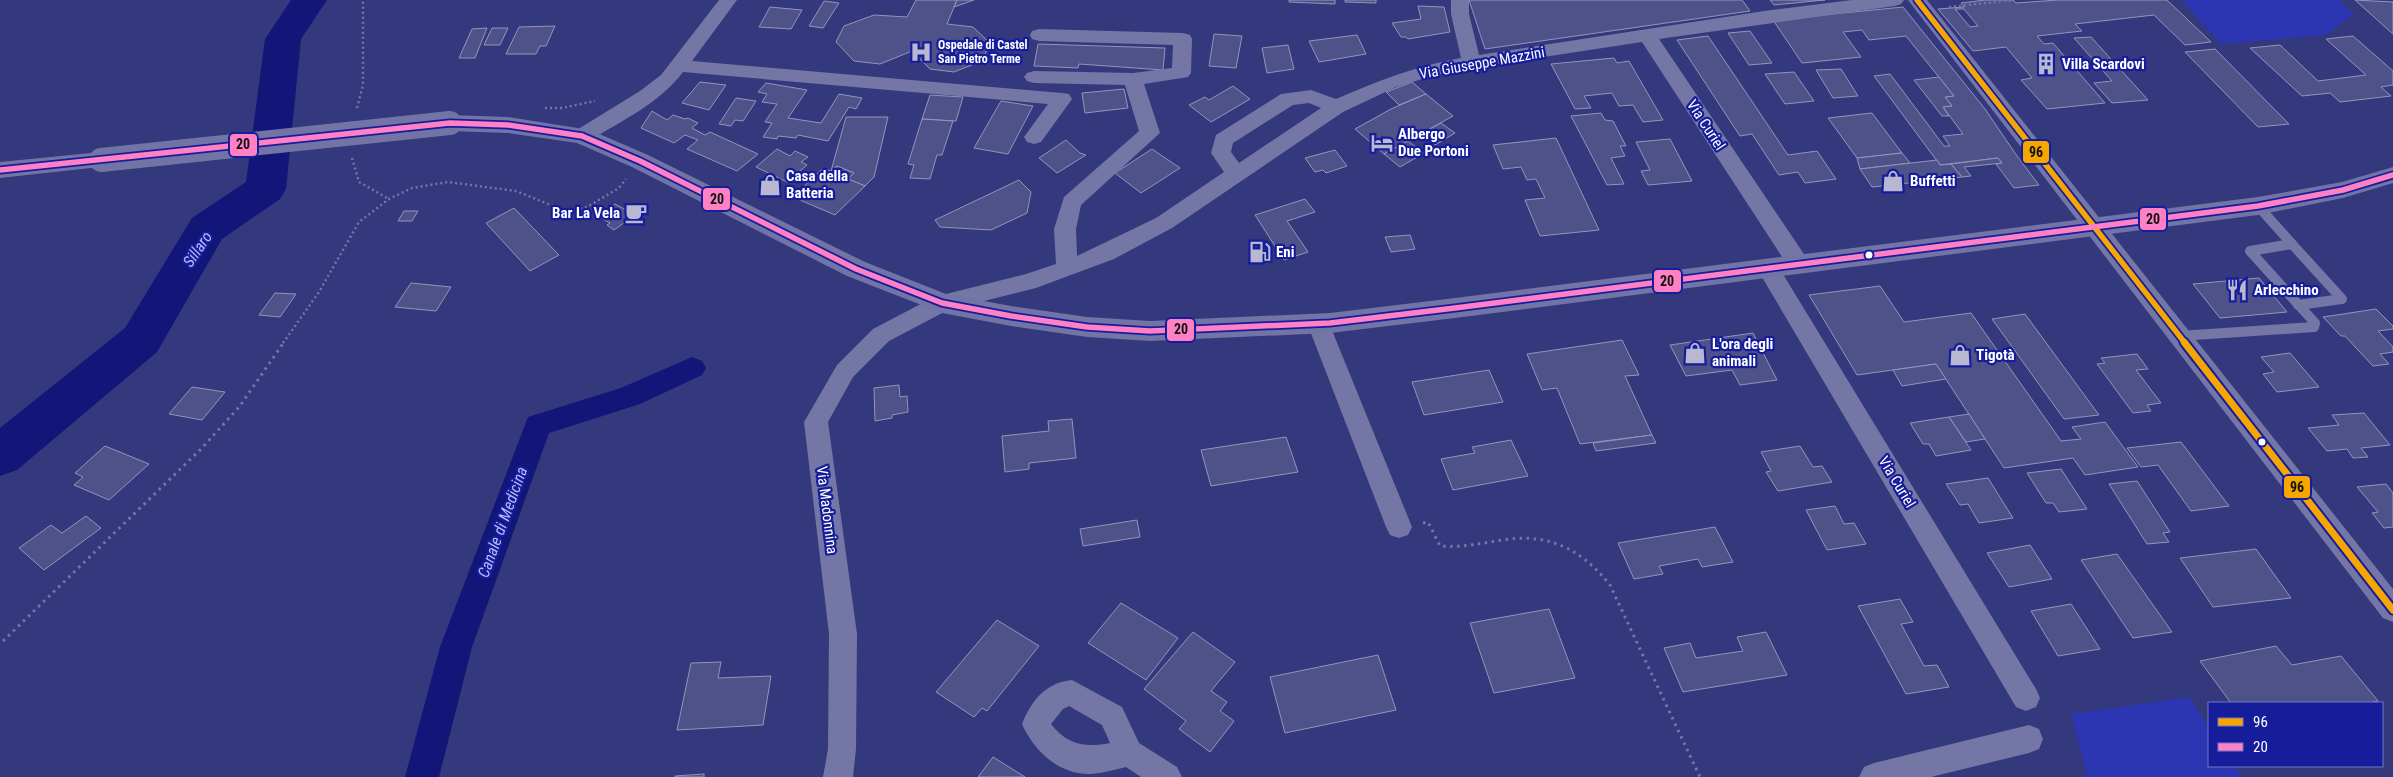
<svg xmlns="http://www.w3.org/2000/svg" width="2393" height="777" font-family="'Roboto Condensed',sans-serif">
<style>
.green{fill:#2c36b2}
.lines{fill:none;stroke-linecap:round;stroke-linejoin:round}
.canal{fill:#111678;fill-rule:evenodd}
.river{fill:#111678;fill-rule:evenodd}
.building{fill:#4f5289;stroke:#9395bb;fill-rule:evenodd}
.path-far1{stroke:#7476a6;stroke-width:2.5;stroke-dasharray:2 3;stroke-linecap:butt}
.path{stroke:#7476a6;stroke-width:3;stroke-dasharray:2.5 4.5;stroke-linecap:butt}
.lane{stroke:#7476a6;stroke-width:10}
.street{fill:#7476a6;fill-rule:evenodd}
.primary{fill:#7174a5;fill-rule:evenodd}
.primary-bridge{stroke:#7174a5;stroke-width:24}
.bus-1-far1-casing{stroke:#151d9b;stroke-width:9}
.bus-1-casing{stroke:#151d9b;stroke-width:11}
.bus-2-casing{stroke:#151d9b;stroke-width:9}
.bus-1-far1{stroke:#f7a600;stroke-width:5.5}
.bus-1{stroke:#f7a600;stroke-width:7}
.bus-2{stroke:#ff80c5;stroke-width:5.5}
.bus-dot{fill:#fff;stroke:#151d9b;stroke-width:2}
.labels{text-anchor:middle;stroke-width:4.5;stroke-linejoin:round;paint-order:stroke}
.far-poi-label{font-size:12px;font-weight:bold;fill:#fff;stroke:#151d9b;text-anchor:start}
.street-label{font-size:15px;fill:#fff;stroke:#151d9b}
.poi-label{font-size:15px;font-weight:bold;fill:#fff;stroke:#151d9b;text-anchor:start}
.water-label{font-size:16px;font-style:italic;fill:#b7bcf9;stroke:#151d9b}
.line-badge{stroke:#151d9b;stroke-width:2}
.pale-badge-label{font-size:14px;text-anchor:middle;font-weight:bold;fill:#111}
</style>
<rect width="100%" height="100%" fill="#34387c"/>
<g class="green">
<polygon points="2182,0 2339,0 2353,14 2326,35 2221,44"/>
<polygon points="2189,697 2209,728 2209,766 2234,766 2242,777 2076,777 2087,774 2071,714"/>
</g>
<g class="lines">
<polygon class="canal" points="692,357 702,361 706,368 702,375 640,404 549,433 472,647 439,777 405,777 440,647 528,417 621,388"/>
<polygon class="river" points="291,0 327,0 301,39 286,189 280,199 222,239 157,352 17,470 0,476 0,428 125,328 192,218 246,182 265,39"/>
</g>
<g class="building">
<polygon points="916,0 957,0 947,24 973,27 990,43 982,61 954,72 930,69 912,51 880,64 854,61 836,42 844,26 874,15 907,17"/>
<polygon points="957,0 974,0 954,7"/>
<polygon points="1289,0 1335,0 1335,4 1289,2"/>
<polygon points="1345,0 1376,0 1376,3 1345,2"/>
<polygon points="1469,0 1742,0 1750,11 1485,49"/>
<polygon points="1770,0 1825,0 1774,5"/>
<path d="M1985,0H2013L2016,3L2058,0H2167L2211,42L2185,45L2154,15L2075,24L2082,31L2037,36L2044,44L2053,43L2105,103L2047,109L2021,80L2032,78L2006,47L1973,51L1938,9L1964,7L1961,3ZM1955,9H1964L1978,26L1970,27Z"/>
<polygon points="2355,0 2393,2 2393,34"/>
<polygon points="824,1 839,3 823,28 809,26"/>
<polygon points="1418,6 1444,7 1450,32 1408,39 1406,37 1401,37 1392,23 1421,19"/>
<polygon points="770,7 802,10 791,29 759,27"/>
<polygon points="1903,7 1985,109 2017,156 2039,185 2014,188 1996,164 2002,163 1998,158 1940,165 1874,76 1890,74 1944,146 1950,146 1943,136 1963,134 1943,107 1952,106 1945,97 1954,96 1906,36 1869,40 1862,30 1843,32 1861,57 1802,63 1773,20"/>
<polygon points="555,26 546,46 540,46 536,54 506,54 519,27"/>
<polygon points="487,28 475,58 459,58 472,29"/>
<polygon points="492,28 508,28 500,45 484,45"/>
<polygon points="1750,31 1772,63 1749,65 1728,33"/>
<polygon points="1214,34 1242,36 1236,68 1209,66"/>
<polygon points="1357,35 1366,54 1319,62 1309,41"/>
<polygon points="1708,36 1788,155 1817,151 1836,179 1805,183 1798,172 1779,175 1752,134 1740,136 1677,40"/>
<polygon points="2353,36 2393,71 2393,85 2381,87 2391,96 2340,102 2330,93 2302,96 2250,48 2280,45 2318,81 2366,75 2326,39"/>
<polygon points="2091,37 2148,100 2112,103 2094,83 2112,81 2074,38"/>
<polygon points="1038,44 1165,48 1163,70 1079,64 1078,68 1034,66"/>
<polygon points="1288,45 1294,69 1267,73 1262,48"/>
<polygon points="2215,49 2289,124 2258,127 2185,52"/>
<polygon points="1614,58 1617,63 1629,61 1663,120 1643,122 1633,105 1619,106 1612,93 1584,96 1591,108 1575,109 1551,64"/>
<polygon points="1841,69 1858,96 1833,98 1816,70"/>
<polygon points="1794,72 1814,101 1785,104 1765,74"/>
<polygon points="1939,77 1954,96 1945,97 1952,106 1943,107 1949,116 1942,116 1914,80"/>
<polygon points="700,82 726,85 709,110 682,103"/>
<polygon points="1412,82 1426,94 1399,105 1386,92"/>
<polygon points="766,83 807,90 788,118 821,123 839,94 862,98 856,109 849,107 828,141 798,135 796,138 778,136 777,139 763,137 772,123 765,122 777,104 762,102 767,94 758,92"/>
<polygon points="1233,86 1250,99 1211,122 1189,105 1205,97 1209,100"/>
<polygon points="1124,89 1128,108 1085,113 1082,93"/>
<polygon points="1426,94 1453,116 1384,154 1355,129 1391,109"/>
<polygon points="930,95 963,97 956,121 922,119"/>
<polygon points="736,98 756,101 743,121 735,120 731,126 719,124"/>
<polygon points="1001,101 1033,106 1008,154 974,148"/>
<polygon points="652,111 667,120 673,115 685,119 688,118 698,123 692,128 705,135 710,132 758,154 737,171 687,149 698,140 685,135 674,143 641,128"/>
<polygon points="1601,113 1605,120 1613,121 1626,146 1620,146 1625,156 1611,158 1624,184 1607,185 1571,116"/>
<polygon points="1872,113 1902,153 1857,158 1828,118"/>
<polygon points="846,117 888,117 874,177 865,186 848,179 854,173 837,166 831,171"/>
<polygon points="922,119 953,121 942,155 937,155 930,179 910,178 914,165 908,164"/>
<polygon points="1441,123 1455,133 1435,145 1421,134"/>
<polygon points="1556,138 1599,230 1540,236 1525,200 1545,198 1536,179 1527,180 1521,167 1503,169 1493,145"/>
<polygon points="1670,139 1692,181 1648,185 1641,171 1650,170 1636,142"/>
<polygon points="1066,140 1080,153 1086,155 1057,173 1039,158"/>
<polygon points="1408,141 1424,153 1400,167 1384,154"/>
<polygon points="777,149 790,156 795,151 808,157 801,162 807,165 787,182 756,167"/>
<polygon points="1152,149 1180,168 1141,193 1115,173"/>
<polygon points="1335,150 1347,166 1326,173 1323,170 1315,172 1305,158"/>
<polygon points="1902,153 1910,163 1860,169 1857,158"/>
<polygon points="1998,158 2002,163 1964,167 1971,176 1962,177 1951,164"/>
<polygon points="1937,160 1940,165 1951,164 1962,177 1872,187 1860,169"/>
<polygon points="837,166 854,173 848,179 865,186 835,215 793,197 823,168 831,171"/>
<polygon points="1019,180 1031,192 1027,213 991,230 940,227 935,220"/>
<polygon points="1305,199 1315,212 1287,221 1308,252 1284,260 1255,215"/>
<polygon points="615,204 635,215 614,230 607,225 610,223 598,216"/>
<polygon points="514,208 559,255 530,271 486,223"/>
<polygon points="404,211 418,211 412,221 398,221"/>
<polygon points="1410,235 1415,249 1391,252 1385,237"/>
<polygon points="2259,278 2287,312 2220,318 2193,284"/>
<polygon points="411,283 451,287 436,311 395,307"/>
<polygon points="1880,286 1904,322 1971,313 2061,441 2081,439 2072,427 2105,422 2138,467 2085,475 2073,458 2004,468 1936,364 1857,375 1809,295"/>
<polygon points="275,293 296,294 280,317 259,315"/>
<polygon points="2376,309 2393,326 2393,329 2378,331 2393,347 2393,352 2380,354 2389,364 2373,366 2345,336 2341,336 2323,317"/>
<polygon points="2025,314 2099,415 2064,419 1992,319"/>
<polygon points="1753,333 1777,380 1740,385 1732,370 1686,376 1670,345"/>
<polygon points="1622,340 1639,375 1625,376 1652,435 1580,444 1557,388 1542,390 1527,354"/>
<polygon points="2290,353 2319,387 2277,392 2263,374 2274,372 2261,357"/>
<polygon points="2137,354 2148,369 2136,370 2161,403 2147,405 2151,411 2133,413 2097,364 2105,363 2101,358"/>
<polygon points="1936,364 1946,379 1902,386 1893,370"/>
<polygon points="1489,370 1503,402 1424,415 1412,382"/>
<polygon points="899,385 900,397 907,396 908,412 892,415 892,418 875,421 874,388"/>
<polygon points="192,387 225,392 202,420 169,414"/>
<polygon points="2364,413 2390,445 2361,448 2368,457 2353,458 2347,449 2327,451 2308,428 2339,425 2332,415"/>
<polygon points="1969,414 1985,439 1966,442 1949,417"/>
<polygon points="1949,417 1971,450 1936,456 1929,444 1923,444 1910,423"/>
<polygon points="1072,419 1076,458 1029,463 1029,469 1005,472 1002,436 1049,431 1048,421"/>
<polygon points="1652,435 1656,443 1596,451 1593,443"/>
<polygon points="1286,437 1298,472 1211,486 1201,450"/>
<polygon points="1511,440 1528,476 1453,490 1441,459 1475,453 1472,447"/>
<polygon points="2181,442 2229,506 2191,511 2158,465 2141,467 2127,448"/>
<polygon points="105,446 149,464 109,500 74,485 83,477 75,473"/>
<polygon points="1800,446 1813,467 1822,466 1832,482 1778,491 1766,472 1771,471 1761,452"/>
<polygon points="2061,469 2087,509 2059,512 2053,503 2046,503 2027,473"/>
<polygon points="1988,478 2013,518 1979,523 1968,504 1960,505 1946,484"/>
<polygon points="2137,481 2170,532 2163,533 2169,542 2147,544 2109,484"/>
<polygon points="2386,484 2393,493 2393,527 2384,528 2372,513 2378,512 2357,487"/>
<polygon points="1835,506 1844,524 1854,523 1866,544 1827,550 1806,510"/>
<polygon points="86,516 101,528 44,570 19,548 51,525 62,533"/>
<polygon points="1137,520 1140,537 1083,546 1080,529"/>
<polygon points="1715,527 1733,562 1702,567 1698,559 1659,566 1663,574 1634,579 1618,543"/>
<polygon points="2030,545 2052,579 2009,587 1987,553"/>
<polygon points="2256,549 2291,598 2213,607 2180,558"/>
<polygon points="2117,554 2172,632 2133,638 2081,560"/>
<polygon points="1900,599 1913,622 1901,624 1924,666 1937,665 1949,687 1906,694 1858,606"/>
<polygon points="1121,603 1178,638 1146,680 1088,643"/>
<polygon points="2071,604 2100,649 2058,656 2031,611"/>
<polygon points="1549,609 1575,678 1494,693 1470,623"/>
<polygon points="997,620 1039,646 987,711 982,708 974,717 936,692"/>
<polygon points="1193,632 1235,662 1211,691 1227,702 1220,711 1234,721 1210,752 1179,729 1186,721 1144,689"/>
<polygon points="1766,632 1787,675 1683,692 1664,648 1690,643 1696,658 1743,651 1737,637"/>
<polygon points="2276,646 2292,665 2341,656 2378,701 2369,703 2231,703 2200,661"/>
<polygon points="1378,655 1396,710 1285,733 1270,677"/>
<polygon points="721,662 718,678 771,676 763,725 677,730 691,663"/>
<polygon points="993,757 1025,777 978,777"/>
<polygon points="704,774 704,777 675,777 675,776"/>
</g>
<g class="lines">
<g class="path-far1">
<polyline points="1949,7 2013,0"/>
<polyline points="357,108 363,85 363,0"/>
<polyline points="545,108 562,108 595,101"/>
<polyline points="352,158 359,182 389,199"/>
<polyline points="283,343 319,292 359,222 389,199 412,188 448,182 516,191 568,212 587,207 619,188 626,179"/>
</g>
<g class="path">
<path d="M1423,523L1428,522L1440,546C1464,548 1486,542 1510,539C1552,534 1584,552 1610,585L1700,777"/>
<polyline points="3,641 201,449 240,406 284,342"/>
</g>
<g class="lane">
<polyline points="2292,244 2342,299 2298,305"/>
<polyline points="2179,336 2314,327 2315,323 2250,251 2292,244 2258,206"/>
</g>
<g class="street">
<path d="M719,0H737L692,61L1062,93L1069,94L1072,99L1041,142L1034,144L1027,142L1024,137L1048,104L683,72C660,103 621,121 589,141L582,143L575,141L572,136L575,131L640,91L661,75Z"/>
<path d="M1451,0H1469V14L1479,55L1771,10L1852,0H1904L1901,4L1895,6L1659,39L1806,257L1809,263L1806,269L1798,271L1790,269L1642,42L1471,68L1432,76L1396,87L1343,112L1172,228L1114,259L1036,288L948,310L889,341L853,377L828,422L857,634L856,749L853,777H823L828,749L829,634L804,422L837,365L873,329L934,297L1026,274L1056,264L1054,229L1064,197L1139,131L1125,85L1034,83L1027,81L1024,77L1027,73L1034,71L1133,73L1172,68L1173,45L1039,41L1032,39L1030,35L1032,31L1039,29L1183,33L1190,35L1192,39L1191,73L1188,77L1144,84L1160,133L1081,205L1076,229L1077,256L1156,218L1224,172L1211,153L1216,135L1281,94L1311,90L1336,99C1377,81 1416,66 1461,58L1451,14ZM1309,103L1321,108L1239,163L1231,152L1233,143L1293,105Z"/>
<polygon points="1908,0 1927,0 2393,589 2393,622 2383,618"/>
<polygon points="1767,259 1775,261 2036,689 2040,698 2036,707 2026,711 2016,707 1756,267 1759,261"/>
<polygon points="1318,314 1326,317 1329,323 1412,527 1408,535 1399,538 1390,535 1386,527 1307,323 1310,317"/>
<path d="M1072,680L1122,707L1139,743L1177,767L1182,777H1141L1126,767C1114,770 1103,773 1091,774C1059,775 1034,751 1022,724C1032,700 1045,683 1072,680ZM1069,706L1102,725L1110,743C1086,748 1067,745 1051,724L1063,709Z"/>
<polygon points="2029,725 2039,729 2043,739 2039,749 2029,753 1931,777 1859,777 1864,767 1874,763"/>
</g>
<g class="primary">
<polygon points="450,115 508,117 590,130 648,155 865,262 946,294 1011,306 1087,317 1150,321 1330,313 1455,298 2258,197 2342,182 2393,167 2393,183 2343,198 2258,215 1455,318 1330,333 1150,341 1087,337 1011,326 942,313 847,276 632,167 577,143 508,133 450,131 442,128 438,123 442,118"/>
<polygon points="101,152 109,154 113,160 109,166 0,178 0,162"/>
</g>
<polyline class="primary-bridge" points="101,160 450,123"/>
<g class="bus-1-far1-casing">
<polyline id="bus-1-far1" points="1917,0 2185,343"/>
</g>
<g class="bus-1-casing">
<polyline id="bus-1" points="2184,342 2393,610"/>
</g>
<g class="bus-2-casing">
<polyline id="bus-2" points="0,170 450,123 508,125 582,136 640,161 856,269 942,303 1011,316 1087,327 1150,331 1330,323 1455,308 2258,206 2343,190 2393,175"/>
</g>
<use href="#bus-1-far1" class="bus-1-far1"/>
<use href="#bus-1" class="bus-1"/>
<use href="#bus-2" class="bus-2"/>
</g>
<defs>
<g id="hospital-bare" transform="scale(1.725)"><path d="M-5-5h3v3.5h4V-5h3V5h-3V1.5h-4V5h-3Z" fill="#b8b9d1" stroke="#151d9b" stroke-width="2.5" paint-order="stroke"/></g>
<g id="building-bare" transform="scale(1.725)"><path d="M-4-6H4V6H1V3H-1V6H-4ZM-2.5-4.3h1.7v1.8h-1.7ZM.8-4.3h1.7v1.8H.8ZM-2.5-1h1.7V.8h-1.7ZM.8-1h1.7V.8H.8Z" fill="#b8b9d1" stroke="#151d9b" stroke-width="2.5" paint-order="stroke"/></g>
<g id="hotel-bare" transform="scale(1.725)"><path d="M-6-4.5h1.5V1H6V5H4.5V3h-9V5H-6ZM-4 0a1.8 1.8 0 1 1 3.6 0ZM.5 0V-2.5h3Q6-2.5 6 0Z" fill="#b8b9d1" stroke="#151d9b" stroke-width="2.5" paint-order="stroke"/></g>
<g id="shop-bare" transform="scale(1.725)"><path d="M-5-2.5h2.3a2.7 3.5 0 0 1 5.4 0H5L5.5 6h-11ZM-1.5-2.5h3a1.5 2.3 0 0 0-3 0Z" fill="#b8b9d1" stroke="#151d9b" stroke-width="2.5" paint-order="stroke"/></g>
<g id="cafe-bare" transform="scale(1.725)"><path d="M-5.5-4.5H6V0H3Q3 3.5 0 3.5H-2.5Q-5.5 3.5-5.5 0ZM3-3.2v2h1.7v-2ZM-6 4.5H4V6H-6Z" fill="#b8b9d1" stroke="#151d9b" stroke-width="2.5" paint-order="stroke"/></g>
<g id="fuel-bare" transform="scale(1.725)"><path d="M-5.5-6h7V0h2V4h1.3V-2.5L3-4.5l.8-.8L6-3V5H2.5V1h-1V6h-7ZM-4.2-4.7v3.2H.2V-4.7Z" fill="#b8b9d1" stroke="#151d9b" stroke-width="2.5" paint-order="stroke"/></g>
<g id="restaurant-bare" transform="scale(1.725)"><path d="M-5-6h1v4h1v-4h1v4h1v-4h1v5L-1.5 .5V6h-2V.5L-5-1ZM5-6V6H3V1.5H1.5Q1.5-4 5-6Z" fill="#b8b9d1" stroke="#151d9b" stroke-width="2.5" paint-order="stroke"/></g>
</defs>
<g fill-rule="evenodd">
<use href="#hospital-bare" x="921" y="52"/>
<use href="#building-bare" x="2046" y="64"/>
<use href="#hotel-bare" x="1382" y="143"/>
<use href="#shop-bare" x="1893" y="181"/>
<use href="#shop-bare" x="770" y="185"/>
<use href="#cafe-bare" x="636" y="213"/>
<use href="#fuel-bare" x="1260" y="252"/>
<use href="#restaurant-bare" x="2237" y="290"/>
<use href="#shop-bare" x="1695" y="353"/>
<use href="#shop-bare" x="1960" y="355"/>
</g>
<g class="bus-dot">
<circle cx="1869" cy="255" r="4.5"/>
<circle cx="2262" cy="442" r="4.5"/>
</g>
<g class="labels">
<g class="far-poi-label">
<text x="938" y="49">Ospedale di Castel<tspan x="938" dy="14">San Pietro Terme</tspan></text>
</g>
<g class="street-label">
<text transform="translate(1482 63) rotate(-10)" y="5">Via Giuseppe Mazzini</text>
<text transform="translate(1706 125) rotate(57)" y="5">Via Curiel</text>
<text transform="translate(1897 482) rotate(59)" y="5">Via Curiel</text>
<text transform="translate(827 510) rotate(83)" y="5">Via Madonnina</text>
</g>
<g class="poi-label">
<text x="2062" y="69">Villa Scardovi</text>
<text x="1398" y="139">Albergo<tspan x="1398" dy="17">Due Portoni</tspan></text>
<text x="786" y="181">Casa della<tspan x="786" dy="17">Batteria</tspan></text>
<text x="1910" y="186">Buffetti</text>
<text x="620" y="218" text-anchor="end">Bar La Vela</text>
<text x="1276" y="257">Eni</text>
<text x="2254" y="295">Arlecchino</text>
<text x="1712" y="349">L'ora degli<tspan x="1712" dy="17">animali</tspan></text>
<text x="1976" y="360">Tigotà</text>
</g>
<g class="water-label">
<text transform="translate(197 249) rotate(-56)" y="6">Sillaro</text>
<text transform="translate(502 522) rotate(-70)" y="6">Canale di Medicina</text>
</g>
</g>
<g class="line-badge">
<rect x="229" y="133" width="29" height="24" rx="5" fill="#ff80c5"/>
<rect x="2022" y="140" width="28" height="24" rx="5" fill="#f7a600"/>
<rect x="702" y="187" width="29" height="24" rx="5" fill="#ff80c5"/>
<rect x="2139" y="207" width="28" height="24" rx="5" fill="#ff80c5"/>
<rect x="1653" y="269" width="29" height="24" rx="5" fill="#ff80c5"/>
<rect x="1166" y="318" width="29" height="24" rx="5" fill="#ff80c5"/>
<rect x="2283" y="475" width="28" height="24" rx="5" fill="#f7a600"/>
</g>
<g class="pale-badge-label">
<text x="243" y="149">20</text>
<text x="2036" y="157">96</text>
<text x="717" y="204">20</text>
<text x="2153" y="224">20</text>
<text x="1667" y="286">20</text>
<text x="1181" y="334">20</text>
<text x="2297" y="492">96</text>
</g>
<rect x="2208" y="702" width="175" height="65" fill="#151d9b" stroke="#7377c3"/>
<rect x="2218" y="718" width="25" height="8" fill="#f7a600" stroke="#7377c3"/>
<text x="2253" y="727" font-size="15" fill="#ffffff">96</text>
<rect x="2218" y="743" width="25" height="8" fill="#ff80c5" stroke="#7377c3"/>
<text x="2253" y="752" font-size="15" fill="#ffffff">20</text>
</svg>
